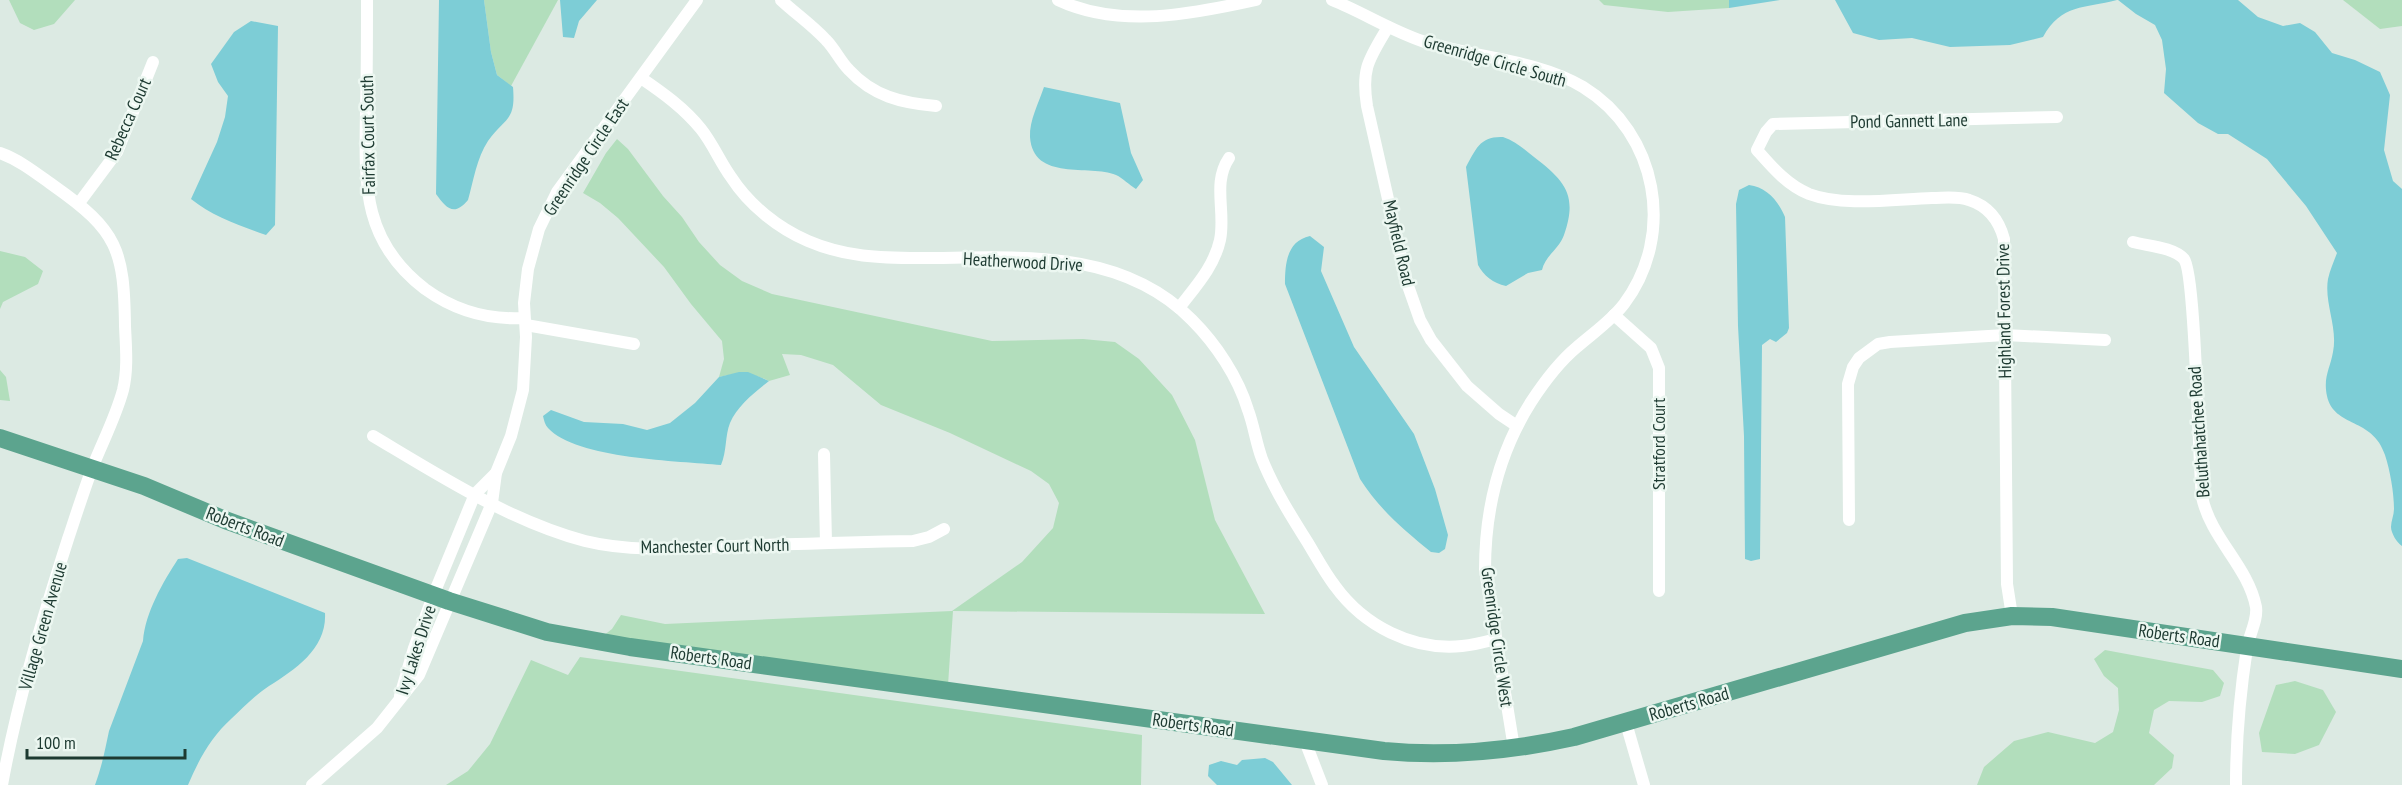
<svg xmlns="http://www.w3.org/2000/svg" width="2402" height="785" font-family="'PT Sans Narrow',sans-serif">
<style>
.green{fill:#b2debc}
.water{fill:#7dcdd6}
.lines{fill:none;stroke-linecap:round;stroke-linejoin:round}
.street{stroke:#fff;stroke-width:12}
.primary{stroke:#5ca48e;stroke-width:18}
.labels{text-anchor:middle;stroke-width:5;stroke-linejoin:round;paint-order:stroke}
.street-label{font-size:18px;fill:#1d3a31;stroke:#ecf7f1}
</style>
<rect width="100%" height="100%" fill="#dceae3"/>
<g class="green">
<polygon points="9,0 75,0 54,24 34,30 20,23"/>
<polygon points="484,0 558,0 511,86 497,75 491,52"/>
<polygon points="1599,0 1729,0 1729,8 1668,12 1604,5"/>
<polygon points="2343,0 2402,0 2402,26 2380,29"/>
<path d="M617,139L628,149L663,196L682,217L699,242L720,265L742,281L772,294L992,341L1083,339L1115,342L1139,359L1172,395L1195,440L1215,520L1265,614L953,611L948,685L603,636L612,629L621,615L665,624L952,611L1022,562L1053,528L1059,503L1049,484L1031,471L950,433L881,405L833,365L801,355L782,354L790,375L769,381C751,372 738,372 719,377L724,359L722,341L691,304L664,267L618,218L600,203L583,193L606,153Z"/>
<polygon points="0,251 25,257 43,271 38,284 3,302 0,309"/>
<polygon points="0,370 6,377 10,401 0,400"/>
<polygon points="2105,650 2213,670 2224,683 2220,696 2202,702 2169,701 2154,710 2149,733 2174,755 2172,768 2154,785 1977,785 1984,767 2014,741 2048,732 2095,743 2113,732 2119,710 2118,688 2104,676 2094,659"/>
<polygon points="580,657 1142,735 1141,785 446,785 468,771 490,744 531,660 568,675"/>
<polygon points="2295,681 2323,690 2336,712 2319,745 2295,754 2262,752 2259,733 2276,685"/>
</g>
<g class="water">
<path d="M439,0H484L491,52L497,75L513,87C516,122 505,117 488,141C477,157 473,182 468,200C454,217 446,208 436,194Z"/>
<polygon points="560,0 597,0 579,21 574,38 563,37"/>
<polygon points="1729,0 1780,0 1729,8"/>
<path d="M1835,0H2117C2084,9 2062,3 2043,37L2010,45L1950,47L1912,38L1879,40L1853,33Z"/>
<path d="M2118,0H2238L2258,17L2283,26L2300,23L2315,32L2332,53L2355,60L2380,72L2390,95L2384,150L2393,181L2402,189V546C2397,543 2391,533 2391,527C2391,521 2394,515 2394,509C2394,493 2390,470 2385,455C2373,417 2334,428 2327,396C2323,377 2330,369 2333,352C2338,327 2324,303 2328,279C2330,270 2334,261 2337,253L2306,206L2267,159L2228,134H2218L2198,123L2164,93L2166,69L2162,40L2155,25L2136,14Z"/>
<path d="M251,21L278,26L275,225L266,235C240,226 212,216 191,199L217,142L225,117L228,96L218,82L211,64L234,32Z"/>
<path d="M1044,87L1120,103L1131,153L1143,180L1136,189C1129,185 1123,178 1116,175C1090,164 1033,182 1030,137C1029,121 1039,102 1044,87Z"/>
<path d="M1503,137C1515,141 1524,149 1534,157C1565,181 1578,195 1564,235C1559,249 1545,256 1542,270L1528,273L1506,286C1493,283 1484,276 1478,265L1466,167C1476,149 1480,136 1503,137Z"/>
<path d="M1749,185C1767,187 1779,202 1785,217L1789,328L1787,333L1776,342L1770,339L1762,345L1760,559L1751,561L1745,559L1744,436L1738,326L1736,204L1739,190Z"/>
<path d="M1310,236L1324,247L1321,271L1354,347L1414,434L1435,489L1448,535L1445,549L1439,553L1431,552C1404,530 1379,509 1360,479L1285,284C1285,263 1287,241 1310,236Z"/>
<path d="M739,372H748L769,381C755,392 737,406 730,423C725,435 727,451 721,465C680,461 576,459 548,428C545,425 544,420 543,416L551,410L584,422L623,424L647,430L670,423L695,403L719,377Z"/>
<path d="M187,558L325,613C327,648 296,669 269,686C255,695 243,708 231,719C211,737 198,761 188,785H95C102,766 105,750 109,731L143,641C145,613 163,582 178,559Z"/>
<polygon points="1265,758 1273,762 1292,785 1217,785 1208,776 1209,765 1221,761 1237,765 1242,760"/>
</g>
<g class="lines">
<g class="street">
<path d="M367,0C367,37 367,74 366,110C365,183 361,240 425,289C454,310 488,320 524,318"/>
<path d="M781,0C796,14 812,25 826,40C835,49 840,61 849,70C873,96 901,103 936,106"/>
<path d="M1058,0C1120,29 1193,14 1256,0"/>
<path d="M1332,0C1362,12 1390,30 1422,41C1473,58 1537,59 1583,87C1658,133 1676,235 1624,304C1611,321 1593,333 1577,347C1559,362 1544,382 1531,402C1498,454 1485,509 1485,570L1514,748"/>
<path d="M1388,27C1369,59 1361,68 1367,106L1407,283L1420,320L1431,340L1467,386L1499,414L1517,426"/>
<path d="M641,78C663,93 684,108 701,129C713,144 720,162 731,177C749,205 778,228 808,241C845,257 880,258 919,258C1013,258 1119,246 1192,320C1216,344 1238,377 1248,410C1254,426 1256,443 1262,459C1274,489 1291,516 1308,543C1317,558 1325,573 1335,586C1364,626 1413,651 1462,646C1473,645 1485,642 1496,639"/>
<path d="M0,153C20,160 37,174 54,186C118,231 124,250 125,326C126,348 128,369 123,390C116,416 103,441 93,466C84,490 76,515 68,539C42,620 17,702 2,785"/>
<polyline points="79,203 117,152 153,62"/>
<path d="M2133,242C2148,246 2173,247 2184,259C2196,274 2198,462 2202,497C2211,539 2248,566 2256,607C2258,620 2249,635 2247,648C2240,693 2236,739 2236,785"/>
<path d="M1179,308C1195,287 1214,267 1220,240C1226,212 1212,183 1229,158"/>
<polyline points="1614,315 1651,348 1659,368 1659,591"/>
<polyline points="526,325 634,344"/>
<path d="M373,436C440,476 510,521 585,541C634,553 685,548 735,546C794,544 853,542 913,541L929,537L944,529"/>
<polyline points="824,454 826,543"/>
<polyline points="1849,520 1848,384 1853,367 1859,358 1878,344 1890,342 2005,335 2105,340"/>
<path d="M2012,616L2007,584L2004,239C1999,220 1988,206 1969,200C1958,196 1944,198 1932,198C1896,199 1843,207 1809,194C1787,185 1772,167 1757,150L1766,132L1773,124L2057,117"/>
<polyline points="400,696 414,648 433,596 475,494 496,473"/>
<polyline points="1626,723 1644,785"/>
<polyline points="1305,741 1322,785"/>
<polyline points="312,785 377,728 419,675 492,503 496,473 511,436 523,390 526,337 524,303 528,269 539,229 557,192 697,0"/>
</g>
<path class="primary" d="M0,438L144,486L225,520L449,601L547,632L630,647L1384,751C1448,757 1511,751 1574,737L1965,623L2012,616L2052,617L2402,669"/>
</g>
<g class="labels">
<g class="street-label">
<text transform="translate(1495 61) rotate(16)" y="6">Greenridge Circle South</text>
<text transform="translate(128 119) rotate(-66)" y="6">Rebecca Court</text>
<text transform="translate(1909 121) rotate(-1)" y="6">Pond Gannett Lane</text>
<text transform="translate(368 135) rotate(-91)" y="6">Fairfax Court South</text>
<text transform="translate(586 157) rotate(-56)" y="6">Greenridge Circle East</text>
<text transform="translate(1399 243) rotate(77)" y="6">Mayfield Road</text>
<text transform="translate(1023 262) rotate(3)" y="6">Heatherwood Drive</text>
<text transform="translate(2004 311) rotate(-91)" y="6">Highland Forest Drive</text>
<text transform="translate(2199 432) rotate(-94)" y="6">Beluthahatchee Road</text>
<text transform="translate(1659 444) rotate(-90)" y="6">Stratford Court</text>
<text transform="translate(245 527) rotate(21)" y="6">Roberts Road</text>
<text transform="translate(715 546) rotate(-1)" y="6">Manchester Court North</text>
<text transform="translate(43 626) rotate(-74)" y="6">Village Green Avenue</text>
<text transform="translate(2179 636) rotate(8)" y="6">Roberts Road</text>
<text transform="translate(1497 637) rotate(82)" y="6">Greenridge Circle West</text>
<text transform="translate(416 650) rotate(-72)" y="6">Ivy Lakes Drive</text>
<text transform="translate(711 658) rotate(8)" y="6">Roberts Road</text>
<text transform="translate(1689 704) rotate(-16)" y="6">Roberts Road</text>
<text transform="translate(1193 725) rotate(8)" y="6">Roberts Road</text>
</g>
</g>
<path d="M27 749v9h158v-9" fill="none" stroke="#1d3a31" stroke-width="3"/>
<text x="36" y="749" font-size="18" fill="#1d3a31" stroke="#ecf7f1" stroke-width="4.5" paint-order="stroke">100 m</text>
</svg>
